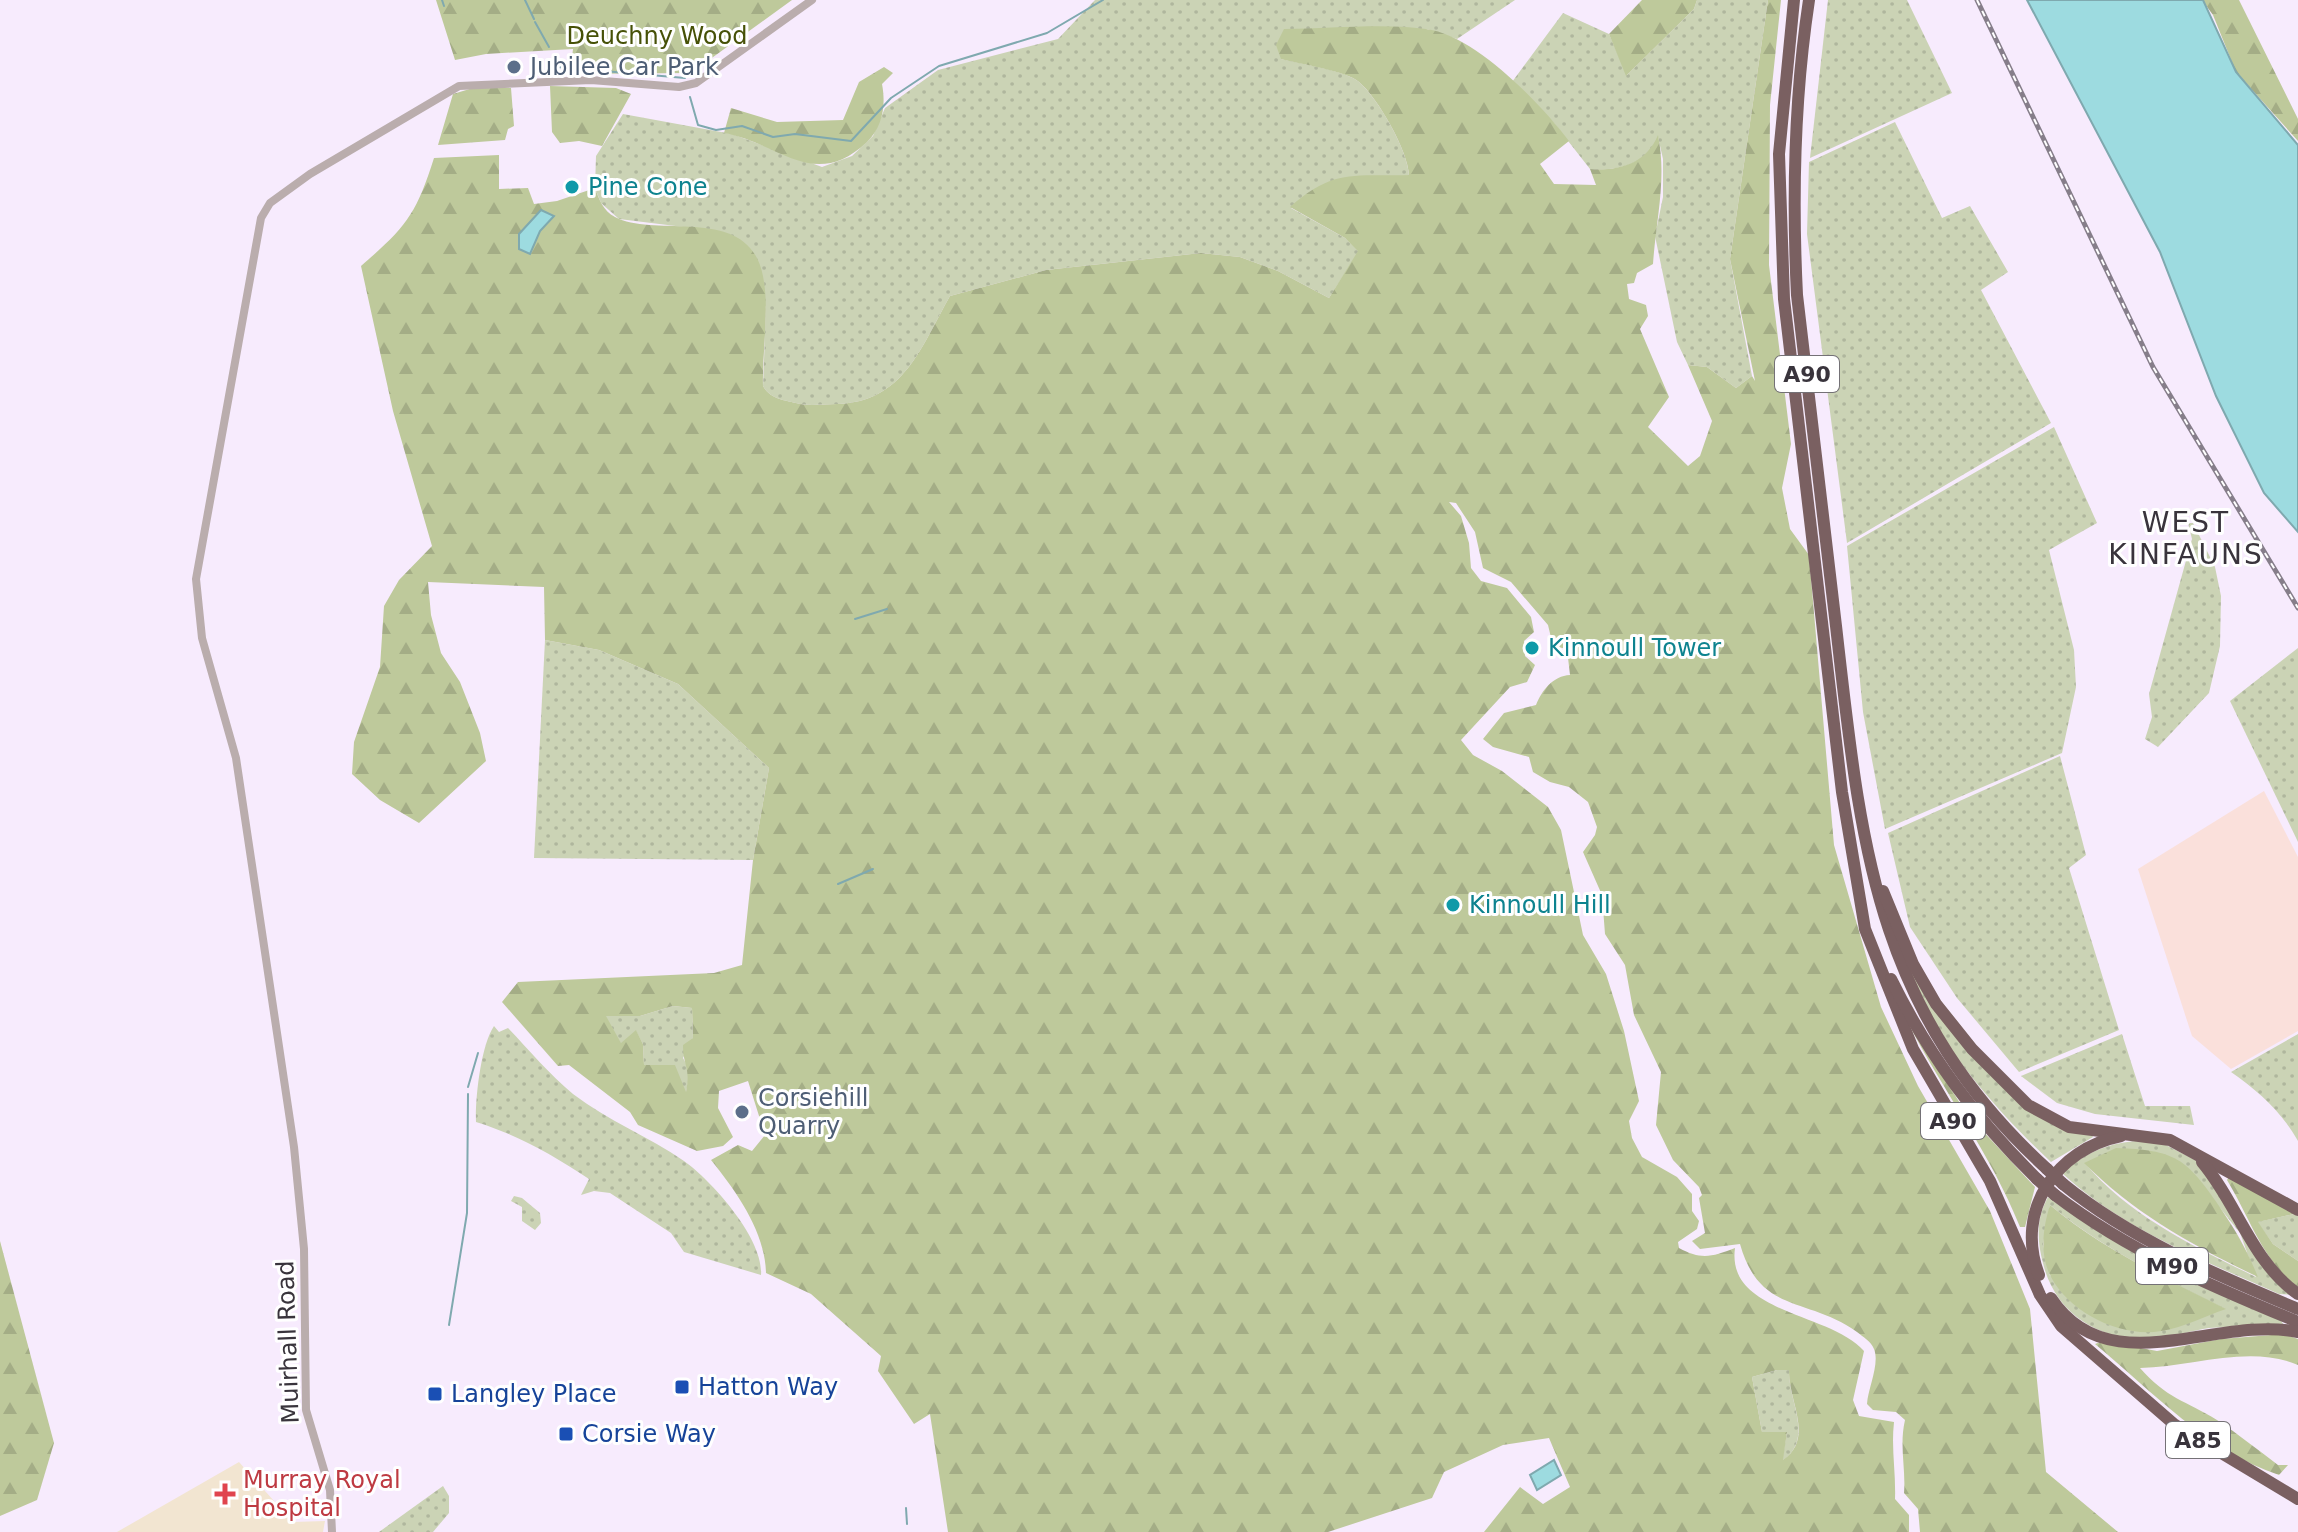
<svg xmlns="http://www.w3.org/2000/svg" width="2298" height="1532" font-family="'DejaVu Sans',sans-serif">
<style>
.commercial{fill:#fae0db}
.medical{fill:#f2e5d1}
.grass{fill:url(#grass-dots);fill-rule:evenodd}
.forest{fill:url(#forest-firs);fill-rule:evenodd}
.water{fill:#9ddbe0;stroke:#7fa9af;stroke-width:2}
.lines{fill:none;stroke-linecap:round;stroke-linejoin:round}
.stream{stroke:#7fa9af;stroke-width:2}
.minor{stroke:#baadad;stroke-width:8}
.highway{stroke:#7a6061;stroke-width:12}
.rail-casing{stroke:#867e8a;stroke-width:5}
.rail{stroke:#fff;stroke-width:2;stroke-dasharray:6;stroke-linecap:butt}
.highway-bridge{stroke:#7a6061;stroke-width:12}
.service-dot{fill:#5c6f8a;stroke:#fff;stroke-width:3}
.culture-dot{fill:#0f9aa8;stroke:#fff;stroke-width:3}
.transit-dot{fill:#1a4fb4;stroke:#fff;stroke-width:3}
.health-dot{fill:#e0444e;stroke:#fff;stroke-width:3}
.labels{text-anchor:middle;stroke-width:6;stroke-linejoin:round;paint-order:stroke}
.shield{fill:#fff;stroke:#747176;stroke-width:2}
.shield-label{font-size:22px;font-weight:bold;fill:#39343c}
.park-label{font-size:24px;fill:#465107;stroke:#fff}
.service-label{font-size:24px;fill:#4e5e75;stroke:#fff;text-anchor:start}
.culture-label{font-size:24px;fill:#0d838f;stroke:#fff;text-anchor:start}
.street-label{font-size:24px;fill:#39343c;stroke:#fff}
.transit-label{font-size:24px;fill:#164399;stroke:#fff;text-anchor:start}
.health-label{font-size:24px;fill:#be3a42;stroke:#fff;text-anchor:start}
.quarter-label{font-size:28px;letter-spacing:2px;fill:#39343c;stroke:#fff}
</style>
<defs>
<pattern id="grass-dots" width="8" height="8" patternUnits="userSpaceOnUse" patternTransform="scale(2)"><rect width="8" height="8" fill="#cbd3b5"/><path d="M2 2h.1M6 6h.1" fill="none" stroke="#afb69d" stroke-width="1.8" stroke-linecap="round"/></pattern>
<pattern id="forest-firs" width="22" height="20" patternUnits="userSpaceOnUse" patternTransform="scale(2)"><rect width="22" height="20" fill="#bec99b"/><path d="M5 1l3.5 6h-7zM16 11l3.5 6h-7z" fill="#a4ad86"/></pattern>
</defs>
<rect width="100%" height="100%" fill="#f7ebfd"/>
<polygon class="commercial" points="2264,791 2298,857 2298,1031 2231,1069 2192,1036 2138,869"/>
<polygon class="medical" points="239,1462 293,1522 325,1521 323,1532 117,1532"/>
<g class="grass">
<path d="M1095,0H1515L1457,39L1427,29L1281,59C1298,63 1347,71 1359,82C1379,100 1407,149 1409,175L1291,208L1345,238L1359,251L1329,298L1278,271L1240,257L1201,253L1046,270L950,296C921,347 904,402 837,404C825,404 812,406 800,404C785,400 771,400 763,386L766,307L716,231L619,219L601,203L595,188L596,156L623,114L732,134L822,167L852,156L873,136L885,108L938,70L1058,39Z"/>
<path d="M1697,0H1768L1730,259L1752,376L1736,388L1707,367L1688,365L1677,342L1655,236L1663,197V159L1658,137C1646,165 1618,171 1590,169L1554,123L1512,82L1563,13L1609,34L1627,75L1694,9Z"/>
<polygon points="1828,0 1907,0 1952,93 1810,158"/>
<polygon points="1895,122 1942,218 1970,206 2008,272 1981,290 2051,423 1847,543 1807,234 1809,162"/>
<polygon points="2054,427 2097,523 2049,550 2074,650 2076,687 2062,753 1885,829 1863,712 1847,546"/>
<polygon points="2188,523 2193,523 2215,567 2221,596 2220,646 2209,693 2158,747 2145,739 2152,717 2149,694 2192,539"/>
<polygon points="545,640 599,650 678,684 769,768 753,860 534,858"/>
<polygon points="2298,648 2298,842 2230,701"/>
<polygon points="2060,756 2086,855 2069,868 2119,1030 2019,1072 1957,998 1910,927 1888,833"/>
<path d="M1902,952L2020,1100L2090,1132L2093,1137L2051,1162C1993,1108 1924,1029 1902,952Z"/>
<polygon points="673,1006 692,1008 693,1038 683,1058 690,1071 686,1093 644,1066 643,1044 636,1031 621,1044 605,1016 640,1016"/>
<path d="M494,1026L499,1032L508,1028C529,1050 550,1075 573,1094C608,1121 648,1136 684,1161C712,1181 764,1239 761,1275L684,1252L671,1233L610,1193L594,1191L581,1195L589,1179C553,1155 518,1135 476,1122C475,1099 481,1045 494,1026Z"/>
<polygon points="2122,1034 2145,1106 2190,1106 2194,1125 2095,1114 2057,1103 2021,1076"/>
<path d="M2298,1034V1141C2281,1111 2258,1091 2231,1072Z"/>
<path d="M2135,1141L2164,1144L2199,1162L2294,1295L2279,1294C2205,1261 2122,1229 2062,1173C2085,1154 2104,1144 2135,1141ZM2085,1163L2220,1208L2240,1233L2256,1277C2195,1247 2129,1216 2085,1163Z"/>
<polygon points="514,1196 522,1198 540,1213 541,1223 535,1230 522,1221 522,1207 511,1201"/>
<path d="M2048,1197C2120,1250 2198,1283 2280,1319L2283,1324C2267,1328 2230,1326 2209,1328C2193,1330 2177,1336 2161,1338C2107,1345 2056,1318 2043,1263C2037,1241 2036,1218 2048,1197ZM2050,1205C2103,1249 2164,1278 2225,1309L2050,1276L2043,1244Z"/>
<polygon points="2294,1214 2298,1216 2298,1261 2273,1244 2257,1222"/>
<path d="M1777,1370H1789C1788,1402 1815,1438 1782,1461L1787,1432H1762L1752,1377Z"/>
<polygon points="443,1486 449,1496 449,1513 433,1532 379,1532"/>
</g>
<g class="forest">
<polygon points="436,0 792,0 691,73 570,74 573,49 486,54 455,60"/>
<polygon points="1642,0 1697,0 1694,9 1626,76 1609,34"/>
<path d="M1768,0H1781L1770,105L1769,265L1791,444L1782,488L1790,529L1809,555L1834,845L1881,1007L1918,1086L1990,1211L2030,1309L2046,1472L2118,1532H1920L1918,1509L1904,1493C1906,1468 1899,1446 1905,1420L1896,1412L1873,1410L1867,1404C1868,1388 1880,1364 1874,1349C1871,1341 1863,1337 1857,1332C1807,1296 1760,1315 1740,1244L1700,1249L1692,1241L1705,1233L1699,1198L1702,1195L1699,1187L1673,1160L1656,1125L1661,1072L1634,1015L1625,965L1605,934L1602,895L1583,852L1595,835L1597,827L1588,802L1569,787L1550,782L1533,772L1529,757L1493,747L1483,739L1504,713L1536,705C1542,690 1553,676 1570,675L1567,649L1553,646L1548,625L1511,582L1483,568L1475,532L1456,503L1449,502L1461,516L1469,543L1471,568L1481,581L1507,588L1531,617L1534,632L1524,641L1525,656L1535,665L1527,682L1510,687L1461,740L1473,755L1502,771L1548,807L1561,830L1583,935L1606,974L1624,1031L1639,1101L1629,1121L1632,1138L1642,1157L1677,1177L1692,1194V1211L1699,1221L1697,1229L1678,1242L1679,1248C1701,1260 1712,1257 1735,1248C1726,1314 1830,1312 1864,1351L1853,1400L1859,1416L1894,1422C1891,1449 1896,1472 1895,1499L1909,1515V1532H1484L1520,1487L1543,1504L1570,1487L1549,1438L1503,1445L1444,1472L1432,1498L1328,1532H948L930,1414L914,1424L878,1371L881,1356L811,1294L766,1273C765,1231 736,1191 711,1160L738,1145L752,1151L765,1135L748,1081L719,1091L718,1108L733,1137L723,1146L697,1151L638,1125L630,1112L569,1065L558,1066L502,1002L518,982L714,973L742,965L753,860L769,768L678,684L599,650L545,640L544,587L428,582L431,615L441,653L460,682L480,733L486,761L419,823L380,800L352,774L354,742L380,667L384,606L399,580L432,546L393,411L361,266C406,227 416,215 434,158L499,155V189L528,188L534,204L557,201L595,188C599,199 603,211 615,217C657,239 749,203 763,276C770,311 762,350 763,386C771,400 785,400 800,404C812,406 825,404 837,404C904,402 921,347 950,296L1046,270L1201,253L1240,257L1278,271L1329,298L1358,251L1345,238L1290,207C1335,168 1353,177 1409,175C1408,151 1378,98 1359,82C1347,71 1299,64 1281,59L1276,45L1284,29C1330,29 1380,23 1426,29C1475,35 1540,103 1569,141L1540,164L1554,184L1596,185L1590,169C1619,171 1646,164 1658,135C1667,179 1656,219 1653,264L1637,273L1634,283L1627,284L1629,299L1646,305L1648,316L1640,329L1669,397L1648,427L1688,466L1700,456L1712,421L1688,365L1707,367L1736,388L1752,376L1755,381L1730,259ZM673,1006L692,1008L693,1038L683,1045C683,1067 691,1066 686,1092L675,1065H644L643,1044L636,1030L621,1043L606,1016H640ZM1777,1370H1789C1788,1401 1815,1438 1783,1460L1787,1432H1762L1752,1377Z"/>
<polygon points="2202,0 2239,0 2298,119 2298,141 2236,72 2213,15"/>
<path d="M884,67L893,73L882,84C886,105 883,126 867,142C814,192 780,143 724,133L731,108L777,122L843,120L859,82Z"/>
<polygon points="550,86 616,88 631,94 602,146 579,141 560,143 552,132"/>
<polygon points="473,88 511,88 514,126 508,129 505,140 438,145 453,94"/>
<path d="M1907,1021L1967,1114L2035,1187L2025,1227H2020C1991,1154 1943,1091 1907,1021Z"/>
<path d="M2116,1148C2175,1150 2186,1158 2219,1206C2236,1231 2246,1248 2258,1277C2193,1246 2135,1214 2084,1163Z"/>
<path d="M2229,1177L2294,1214L2258,1222L2273,1244L2298,1261V1287C2263,1262 2249,1216 2227,1180Z"/>
<path d="M2050,1205C2102,1249 2165,1278 2226,1309C2205,1316 2183,1328 2161,1331C2121,1338 2070,1313 2051,1277C2039,1255 2043,1227 2050,1205Z"/>
<polygon points="0,1241 54,1443 37,1500 0,1516"/>
<path d="M2284,1334L2298,1339V1365C2250,1344 2191,1367 2140,1368C2166,1398 2186,1401 2217,1420C2238,1434 2258,1450 2278,1465H2288L2279,1475C2207,1451 2152,1391 2095,1344L2103,1341L2157,1351L2221,1339Z"/>
</g>
<g class="water">
<polygon points="2027,0 2203,0 2236,72 2298,145 2298,532 2264,493 2216,396 2160,252"/>
<polygon points="541,210 554,216 540,231 530,254 519,249 519,234"/>
<polygon points="1554,1460 1561,1475 1537,1490 1530,1475"/>
</g>
<g class="lines">
<g class="stream">
<polyline points="442,0 444,6"/>
<polyline points="525,0 534,19"/>
<polyline points="535,22 549,47"/>
<polyline points="553,57 557,67 685,78"/>
<polyline points="690,97 698,125 716,130 742,126 773,137 795,134 851,141 891,98 939,66 1047,33 1103,0"/>
<polyline points="855,619 887,609"/>
<polyline points="838,884 873,869"/>
<polyline points="468,1087 478,1053"/>
<polyline points="449,1325 467,1213 468,1094"/>
<polyline points="906,1508 907,1524"/>
</g>
<polyline class="minor" points="332,1532 330,1490 306,1410 304,1249 294,1147 236,758 202,638 196,579 261,218 270,203 310,174 459,86 591,80 679,87 696,83 812,0"/>
<g class="highway">
<polyline points="1794,0 1779,154 1784,299 1842,792 1865,929 1913,1049 1990,1181 2040,1295 2061,1326 2175,1425 2298,1499"/>
<path d="M1809,0C1794,99 1792,195 1797,295C1810,405 1823,515 1836,626C1861,845 1874,1011 2047,1169"/>
<polyline points="1883,891 1913,964 1936,1004 1972,1049 2028,1105 2069,1127 2170,1140 2298,1210"/>
<path d="M1891,979C1929,1056 1976,1119 2037,1179"/>
<path d="M2202,1162C2237,1203 2252,1262 2298,1294"/>
<path d="M2063,1184C2132,1240 2217,1275 2298,1309"/>
<path d="M2055,1195C2128,1251 2213,1287 2298,1322"/>
<path d="M2039,1275C2014,1210 2057,1149 2121,1136"/>
<path d="M2051,1298C2108,1385 2216,1315 2298,1332"/>
</g>
<g class="rail-casing">
<polyline id="rail" points="1977,0 2153,367 2298,608"/>
</g>
<use href="#rail" class="rail"/>
<g class="highway-bridge">
<polyline points="2047,1169 2063,1184"/>
<polyline points="2037,1179 2055,1195"/>
</g>
</g>
<g class="service-dot">
<circle cx="514" cy="67" r="8"/>
<circle cx="742" cy="1112" r="8"/>
</g>
<g class="culture-dot">
<circle cx="572" cy="187" r="8"/>
<circle cx="1532" cy="648" r="8"/>
<circle cx="1453" cy="905" r="8"/>
</g>
<g class="transit-dot">
<rect x="674" y="1379" width="16" height="16" rx="4"/>
<rect x="427" y="1386" width="16" height="16" rx="4"/>
<rect x="558" y="1426" width="16" height="16" rx="4"/>
</g>
<path class="health-dot" d="M221 1482h8v8h8v8h-8v8h-8v-8h-8v-8h8z"/>
<g class="labels">
<g class="shield">
<rect x="1775" y="356" width="64" height="36" rx="6"/>
<rect x="1921" y="1103" width="64" height="36" rx="6"/>
<rect x="2136" y="1248" width="72" height="36" rx="6"/>
<rect x="2166" y="1422" width="64" height="36" rx="6"/>
</g>
<g class="shield-label">
<text x="1807" y="382">A90</text>
<text x="1953" y="1129">A90</text>
<text x="2172" y="1274">M90</text>
<text x="2198" y="1448">A85</text>
</g>
<g class="park-label">
<text x="657" y="44">Deuchny Wood</text>
</g>
<g class="service-label">
<text x="530" y="75">Jubilee Car Park</text>
<text x="758" y="1106">Corsiehill<tspan x="758" dy="28">Quarry</tspan></text>
</g>
<g class="culture-label">
<text x="588" y="195">Pine Cone</text>
<text x="1548" y="656">Kinnoull Tower</text>
<text x="1469" y="913">Kinnoull Hill</text>
</g>
<g class="street-label">
<text transform="translate(288 1342) rotate(-92)" y="8">Muirhall Road</text>
</g>
<g class="transit-label">
<text x="698" y="1395">Hatton Way</text>
<text x="451" y="1402">Langley Place</text>
<text x="582" y="1442">Corsie Way</text>
</g>
<g class="health-label">
<text x="243" y="1488">Murray Royal<tspan x="243" dy="28">Hospital</tspan></text>
</g>
<g class="quarter-label">
<text x="2186" y="532">WEST<tspan x="2186" dy="32">KINFAUNS</tspan></text>
</g>
</g>
</svg>
